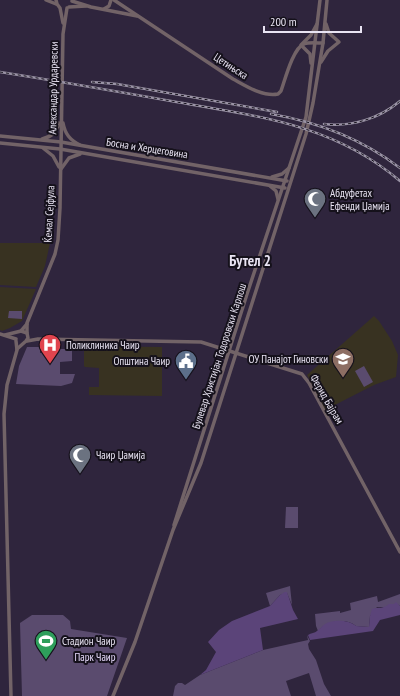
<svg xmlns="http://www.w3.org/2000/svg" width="400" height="696" font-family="'PT Sans Narrow',sans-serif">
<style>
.education{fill:#383221}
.green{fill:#5a4b6e}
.forest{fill:#5b4479}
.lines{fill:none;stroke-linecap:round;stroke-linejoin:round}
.tertiary{stroke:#726367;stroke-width:3.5}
.rail-casing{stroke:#9a93a5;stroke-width:2.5}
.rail{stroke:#15111b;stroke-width:1;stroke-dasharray:3;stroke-linecap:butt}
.labels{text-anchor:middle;stroke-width:4;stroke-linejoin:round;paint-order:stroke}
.street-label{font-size:11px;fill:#e9e4f3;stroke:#15111b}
.poi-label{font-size:11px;fill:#e9e4f3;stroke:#15111b;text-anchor:start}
.park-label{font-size:11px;fill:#e8dbfd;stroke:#15111b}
.district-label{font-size:15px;font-weight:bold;fill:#e9e4f3;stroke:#15111b}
</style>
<rect width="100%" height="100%" fill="#2f253d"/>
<g class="education">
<polygon points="0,243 50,243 45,266 36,287 0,285"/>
<polygon points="0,287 36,289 22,321 10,328 2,331 0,330"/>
<polygon points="374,316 379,321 392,341 398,355 396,377 374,385 325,410 307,375"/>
<polygon points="84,346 162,347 162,396 89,395 89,387 99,387 99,368 85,367 84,366"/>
</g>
<g class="green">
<polygon points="9,311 22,311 22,319 8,318"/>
<polygon points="27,347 40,347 40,353 57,353 58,349 72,349 72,361 60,362 60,374 75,374 72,383 61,386 16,384 19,366"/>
<polygon points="364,366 373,382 364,387 355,371"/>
<polygon points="286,507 298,507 298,528 285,528"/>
<polygon points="290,586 292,605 287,593 280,595 270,606 266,593"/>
<path d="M400,594V606L397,604L386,607H377L370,616L369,627L356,626C346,617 327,621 318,631L316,626L315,614L340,611V613L351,610L350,603L377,596L378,602Z"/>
<polygon points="32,615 63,615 70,621 71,629 127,638 107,696 22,696 20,623"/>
<polygon points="307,635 310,641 308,644 309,649 316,660 324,684 331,696 316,696 309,673 286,681 291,696 173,696 175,686 178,683 182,683 185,685 200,675 263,650 308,640"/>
</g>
<g class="forest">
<polygon points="285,592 287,592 293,610 298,619 260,628 263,650 200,675 206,670 216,652 208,642 219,630 232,621 270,606 280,595"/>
<path d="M396,602L400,606V615L380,620L373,631L310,640L308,635C311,633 315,633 317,631C320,629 322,626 325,624C334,619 349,620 356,626L369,627L370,616L372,609C378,607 384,609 389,604H394Z"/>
</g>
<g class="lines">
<g class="tertiary">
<polyline points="46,0 56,4"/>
<polyline points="56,0 57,4 60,8 63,23"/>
<path d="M114,0L233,79C246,86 263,97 278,94L281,91C285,80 293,48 304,44C309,42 317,43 323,43"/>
<polyline points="72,1 91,7 137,16"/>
<polyline points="69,7 86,6"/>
<polyline points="104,9 109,6 111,0"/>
<polyline points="321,62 328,51 339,42 329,33 326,24"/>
<polyline points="311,63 310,54 301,45 311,35 317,24"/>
<path d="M63,123C65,134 70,140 80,145"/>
<polyline points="0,136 61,142 287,181"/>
<path d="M42,139C51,137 57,132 59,123"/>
<polyline points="0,143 60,149 285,188"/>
<polyline points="43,148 53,156 59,167"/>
<polyline points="61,169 69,158 80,154"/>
<polyline points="272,177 282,174 289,168"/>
<polyline points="270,186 276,191 278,199"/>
<polyline points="27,333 27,323 55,254 58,240 60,208 63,34 67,8"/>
<polyline points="0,334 16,339"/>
<polyline points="5,335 21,331 27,324"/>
<polyline points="27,341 38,339 201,342 302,374 309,383 400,552"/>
<polyline points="17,349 26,341 28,338 27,333 21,331"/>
<polyline points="174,525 247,294 306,117 320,0"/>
<polyline points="11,696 4,414 7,385 17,350 16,341"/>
<polyline points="113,696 135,642 173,530 201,463 306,134 313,103 323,43 327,0"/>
</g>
<g class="rail-casing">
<g id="rail">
<path d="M0,72C57,81 114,91 171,101C255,116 332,123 400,181"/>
<polyline points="92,82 117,84 277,112"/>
<path d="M271,114C318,122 362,139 400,168"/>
<path d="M324,124C351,127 379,119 400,101"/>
</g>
</g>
<use href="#rail" class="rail"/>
</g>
<defs>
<g id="mosque-pin" transform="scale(1.15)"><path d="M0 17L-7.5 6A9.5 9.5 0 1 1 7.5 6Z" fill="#6b7280" stroke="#15111b"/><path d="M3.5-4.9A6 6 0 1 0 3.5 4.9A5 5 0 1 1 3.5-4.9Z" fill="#fff"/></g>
<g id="hospital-pin" transform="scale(1.15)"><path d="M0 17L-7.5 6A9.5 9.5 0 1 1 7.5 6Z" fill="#e0444e" stroke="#15111b"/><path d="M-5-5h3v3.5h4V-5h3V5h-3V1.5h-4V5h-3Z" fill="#fff"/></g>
<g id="school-pin" transform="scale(1.15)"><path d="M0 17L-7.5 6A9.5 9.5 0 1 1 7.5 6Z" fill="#8d6e63" stroke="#15111b"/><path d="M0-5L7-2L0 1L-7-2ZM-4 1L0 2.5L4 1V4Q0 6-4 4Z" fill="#fff"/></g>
<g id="civic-pin" transform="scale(1.15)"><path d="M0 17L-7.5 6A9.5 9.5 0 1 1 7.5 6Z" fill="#5c6f8a" stroke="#15111b"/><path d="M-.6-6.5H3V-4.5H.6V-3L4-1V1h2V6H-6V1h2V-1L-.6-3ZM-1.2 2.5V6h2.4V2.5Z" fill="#fff"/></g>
<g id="stadium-pin" transform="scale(1.15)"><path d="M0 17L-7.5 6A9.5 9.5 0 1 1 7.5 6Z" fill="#2e9e5b" stroke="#15111b"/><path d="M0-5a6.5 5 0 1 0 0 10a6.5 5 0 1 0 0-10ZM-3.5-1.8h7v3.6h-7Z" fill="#fff"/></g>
</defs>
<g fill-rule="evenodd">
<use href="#mosque-pin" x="315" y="199"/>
<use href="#hospital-pin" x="50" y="345"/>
<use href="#school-pin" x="343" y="359"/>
<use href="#civic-pin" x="186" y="361"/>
<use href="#mosque-pin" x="80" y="455"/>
<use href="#stadium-pin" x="46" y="641"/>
</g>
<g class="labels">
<g class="street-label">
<text transform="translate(231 66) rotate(33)" y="4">Цетињска</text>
<text transform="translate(53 88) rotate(-89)" y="4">Александар Урдаревски</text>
<text transform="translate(147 148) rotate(9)" y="4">Босна и Херцеговина</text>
<text transform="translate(49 214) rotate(-87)" y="4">Ќемал Сејфула</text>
<text transform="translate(219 356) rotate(-72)" y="4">Булевар Христијан Тодоровски Карпош</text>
<text transform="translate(327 399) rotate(60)" y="4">Ферид Бајрам</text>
</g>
<g class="poi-label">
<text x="330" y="197">Абдуфетах<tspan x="330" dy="13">Ефенди Џамија</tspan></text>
<text x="66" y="349">Поликлиника Чаир</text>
<text x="328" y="363" text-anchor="end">ОУ Панајот Гиновски</text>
<text x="170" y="365" text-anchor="end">Општина Чаир</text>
<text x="96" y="459">Чаир Џамија</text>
<text x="62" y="645">Стадион Чаир</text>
</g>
<g class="park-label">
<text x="95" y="661">Парк Чаир</text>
</g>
<g class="district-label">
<text x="250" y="266">Бутел 2</text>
</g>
</g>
<path d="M264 26v6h97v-6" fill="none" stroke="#e9e4f3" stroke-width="2"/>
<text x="270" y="26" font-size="12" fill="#e9e4f3" stroke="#15111b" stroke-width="3" paint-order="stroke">200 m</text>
</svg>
